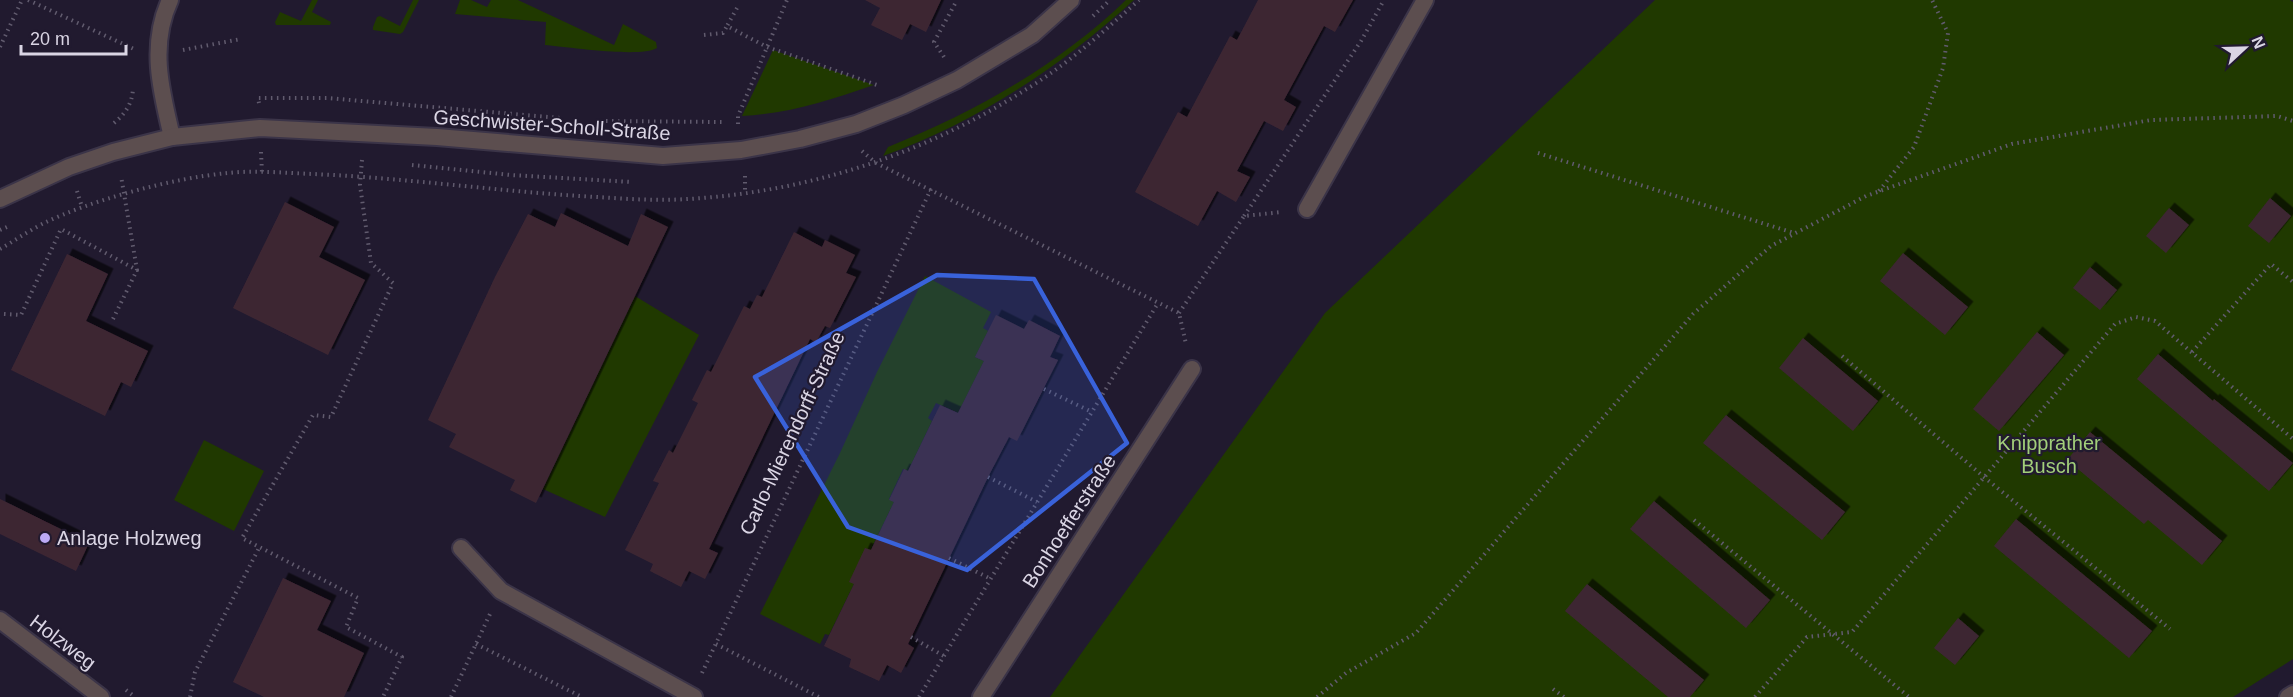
<svg xmlns="http://www.w3.org/2000/svg" width="2293" height="697" font-family="Arial,sans-serif">
<style>
.green{fill:#203900}
.building{fill:#3d2633;filter:url(#shadow)}
.lines{fill:none;stroke-linecap:round;stroke-linejoin:round}
.service-casing{stroke:#3b3448;stroke-width:20}
.minor-casing{stroke:#3b3448;stroke-width:20}
.tertiary-casing{stroke:#3b3448;stroke-width:20}
.path{stroke:#615b6e;stroke-width:4;stroke-dasharray:1.5 4.5;stroke-linecap:butt}
.service{stroke:#5c4e4f;stroke-width:16}
.minor{stroke:#5c4e4f;stroke-width:16}
.tertiary{stroke:#5c4e4f;stroke-width:16}
.marked{fill:#3962da;fill-opacity:0.2;stroke:#3962da;stroke-width:4.5;stroke-linejoin:round}
.poi-dot{fill:#bcaaf5;stroke:#211a2f;stroke-width:2}
.labels{text-anchor:middle;stroke-width:4.5;stroke-linejoin:round;paint-order:stroke}
.street-label{font-size:20px;fill:#dad5e4;stroke:#211a2f}
.park-label{font-size:20px;fill:#a2cf7a;stroke:#211a2f}
.poi-label{font-size:20px;fill:#dad5e4;stroke:#211a2f;text-anchor:start}
</style>
<defs>
<filter id="shadow"><feDropShadow dx="5.5" dy="-5.5" stdDeviation="0" flood-color="#0009"/></filter>
</defs>
<rect width="100%" height="100%" fill="#211a2f"/>
<g class="green">
<polygon points="312,0 318,0 312,12 331,22 330,25 276,25 275,22 280,12 301,21"/>
<polygon points="413,0 419,0 403,32 400,34 373,30 373,27 377,17 380,16 400,26"/>
<path d="M460,0H471L487,7L491,0H518L614,45L623,24L656,42L657,48C640,58 568,47 545,45L546,22L455,14Z"/>
<path d="M1126,0H1134C1060,67 978,122 883,156L888,147C975,112 1057,66 1126,0Z"/>
<polygon points="1655,0 2290,0 2293,2 2293,659 2233,697 1050,697 1325,313"/>
<path d="M773,50L874,85C827,101 792,113 742,116Z"/>
<polygon points="925,276 991,312 983,328 988,331 975,357 984,361 958,413 936,403 928,418 932,421 908,471 903,469 889,499 894,502 829,635 825,634 820,644 760,614 840,453 877,372"/>
<polygon points="635,296 699,335 605,517 543,489"/>
<polygon points="204,440 264,471 234,531 174,500"/>
</g>
<g class="building">
<polygon points="865,0 941,0 926,32 910,24 902,40 871,25 880,8"/>
<polygon points="1258,0 1353,0 1335,32 1324,26 1284,100 1296,107 1283,131 1264,121 1237,171 1250,177 1236,202 1217,191 1198,226 1135,192 1178,112 1187,117 1230,36 1237,40"/>
<polygon points="2270,198 2291,216 2269,243 2248,226"/>
<polygon points="285,202 334,227 319,257 365,280 328,355 233,308"/>
<polygon points="2169,208 2189,225 2166,253 2146,236"/>
<polygon points="561,213 628,246 641,214 668,227 536,503 510,490 515,480 449,447 456,434 428,420 495,277 528,214 555,227"/>
<polygon points="794,232 822,247 825,240 855,255 846,273 856,277 830,328 825,326 816,342 810,339 709,549 718,553 705,579 689,571 681,587 650,571 653,564 625,550 659,483 653,481 669,450 673,453 698,403 692,400 707,370 711,372 744,306 750,309 757,295 762,297"/>
<polygon points="1903,253 1968,307 1945,335 1880,281"/>
<polygon points="67,254 108,274 86,321 148,351 131,387 121,382 105,416 11,370"/>
<polygon points="2090,267 2117,290 2100,310 2073,288"/>
<polygon points="996,315 1024,329 1029,320 1060,336 1050,357 1058,360 1017,441 1009,437 988,477 908,644 914,648 901,673 887,665 879,681 849,667 851,659 824,646 854,584 849,582 865,548 871,550 894,502 889,500 904,469 908,471 940,405 958,413 984,361 975,357"/>
<polygon points="2037,332 2064,355 1999,431 1973,409"/>
<polygon points="1803,338 1878,401 1853,431 1779,368"/>
<polygon points="2158,354 2213,401 2214,399 2293,463 2269,491 2137,379"/>
<polygon points="1726,415 1845,512 1822,540 1703,443"/>
<polygon points="2090,432 2222,541 2202,565 2148,520 2144,524 2067,460"/>
<polygon points="0,499 89,543 76,571 0,534"/>
<polygon points="1654,501 1770,600 1746,628 1630,529"/>
<polygon points="2016,519 2152,631 2129,658 1994,546"/>
<polygon points="283,578 331,601 317,630 364,653 344,697 264,697 233,682"/>
<polygon points="1587,584 1704,680 1690,697 1668,697 1565,611"/>
<polygon points="1958,618 1979,636 1955,665 1934,648"/>
</g>
<g class="lines">
<g class="service-casing">
<polyline id="service" points="2288,697 2293,694"/>
</g>
<g class="minor-casing">
<g id="minor">
<path d="M170,0C149,45 161,91 172,137"/>
<polyline points="1307,209 1425,0"/>
<polyline points="461,548 501,591 694,697"/>
<polyline points="0,620 101,697"/>
<polyline points="981,697 1192,369"/>
</g>
</g>
<g class="tertiary-casing">
<polyline id="tertiary" points="0,199 69,167 113,152 172,137 260,128 437,137 663,156 741,150 800,139 856,124 904,105 957,80 1032,35 1071,0"/>
</g>
<g class="path">
<polyline points="28,0 134,49"/>
<polyline points="737,8 727,26 767,47 880,86"/>
<polyline points="1093,16 1110,0"/>
<polyline points="704,35 723,33 727,26"/>
<polyline points="0,47 22,0"/>
<polyline points="183,50 241,39"/>
<polyline points="944,57 934,42 957,0"/>
<polyline points="259,103 258,98 327,98 560,118"/>
<polyline points="600,121 722,122"/>
<path d="M114,123C125,114 132,104 133,89"/>
<polyline points="738,124 738,116 787,0"/>
<polyline points="862,151 876,163 1179,313 1186,344"/>
<polyline points="261,152 262,173"/>
<polyline points="1538,153 1794,233"/>
<polyline points="362,160 360,185 371,263 393,283 331,417 313,415 242,538 358,598 346,627 402,657 383,697"/>
<polyline points="412,165 511,175 631,182"/>
<polyline points="745,176 745,193"/>
<polyline points="77,191 82,207"/>
<polyline points="1879,191 1914,147 1943,68 1948,33 1932,0"/>
<polyline points="1244,216 1361,41 1384,0"/>
<polyline points="0,230 9,226"/>
<path d="M0,249C14,241 27,232 42,224C91,200 173,178 228,173C256,170 285,173 313,174C408,178 502,192 597,197C627,199 658,201 688,199C808,192 924,154 1025,90C1067,65 1103,32 1139,0"/>
<polyline points="1179,313 1244,216 1282,212"/>
<polyline points="4,314 21,315 61,229 137,270 121,176"/>
<polyline points="113,319 137,270"/>
<polyline points="2192,352 2271,264 2293,282"/>
<polyline points="1842,356 1984,477 2170,629"/>
<polyline points="1044,389 1092,412"/>
<polyline points="988,477 1037,502"/>
<polyline points="1694,520 1909,697"/>
<polyline points="949,558 991,579"/>
<polyline points="911,637 944,656"/>
<polyline points="476,644 582,697"/>
<polyline points="716,644 819,697"/>
<polyline points="702,673 931,189"/>
<polyline points="1553,689 1564,697"/>
<polyline points="126,690 135,697"/>
<polyline points="190,697 195,672 259,548"/>
<polyline points="451,697 490,614"/>
<polyline points="919,697 1158,303"/>
<polyline points="1317,697 1346,673 1416,633 1693,314 1771,246 1866,196 2012,144 2151,120 2277,116 2293,121"/>
<polyline points="1755,697 1807,637 1852,632 2115,324 2136,317 2155,321 2293,439"/>
</g>
<use href="#service" class="service"/>
<use href="#minor" class="minor"/>
<use href="#tertiary" class="tertiary"/>
</g>
<path class="marked" d="M937,275L1034,279L1127,443L967,570L848,527L755,377Z"/>
<circle class="poi-dot" cx="45" cy="538" r="6"/>
<g class="labels">
<g class="street-label">
<text transform="translate(552 125) rotate(4)" y="7">Geschwister-Scholl-Straße</text>
<text transform="translate(792 433) rotate(-65)" y="7">Carlo-Mierendorff-Straße</text>
<text transform="translate(1069 521) rotate(-57)" y="7">Bonhoefferstraße</text>
<text transform="translate(63 642) rotate(37)" y="7">Holzweg</text>
</g>
<g class="park-label">
<text x="2049" y="450">Knipprather<tspan x="2049" dy="23">Busch</tspan></text>
</g>
<g class="poi-label">
<text x="57" y="545">Anlage Holzweg</text>
</g>
</g>
<g transform="translate(2245 48) rotate(68)" stroke="#211a2f" stroke-width="4.5" paint-order="stroke">
<path d="M0-4.5L10 22L0 15L-10 22Z" fill="#dad5e4"/>
<text y="-9" font-size="16" font-weight="bold" text-anchor="middle" fill="#dad5e4">N</text>
</g>
<path d="M21 45v9h105v-9" fill="none" stroke="#dad5e4" stroke-width="3"/>
<text x="30" y="45" font-size="18" fill="#dad5e4" stroke="#211a2f" stroke-width="4.5" paint-order="stroke">20 m</text>
</svg>
